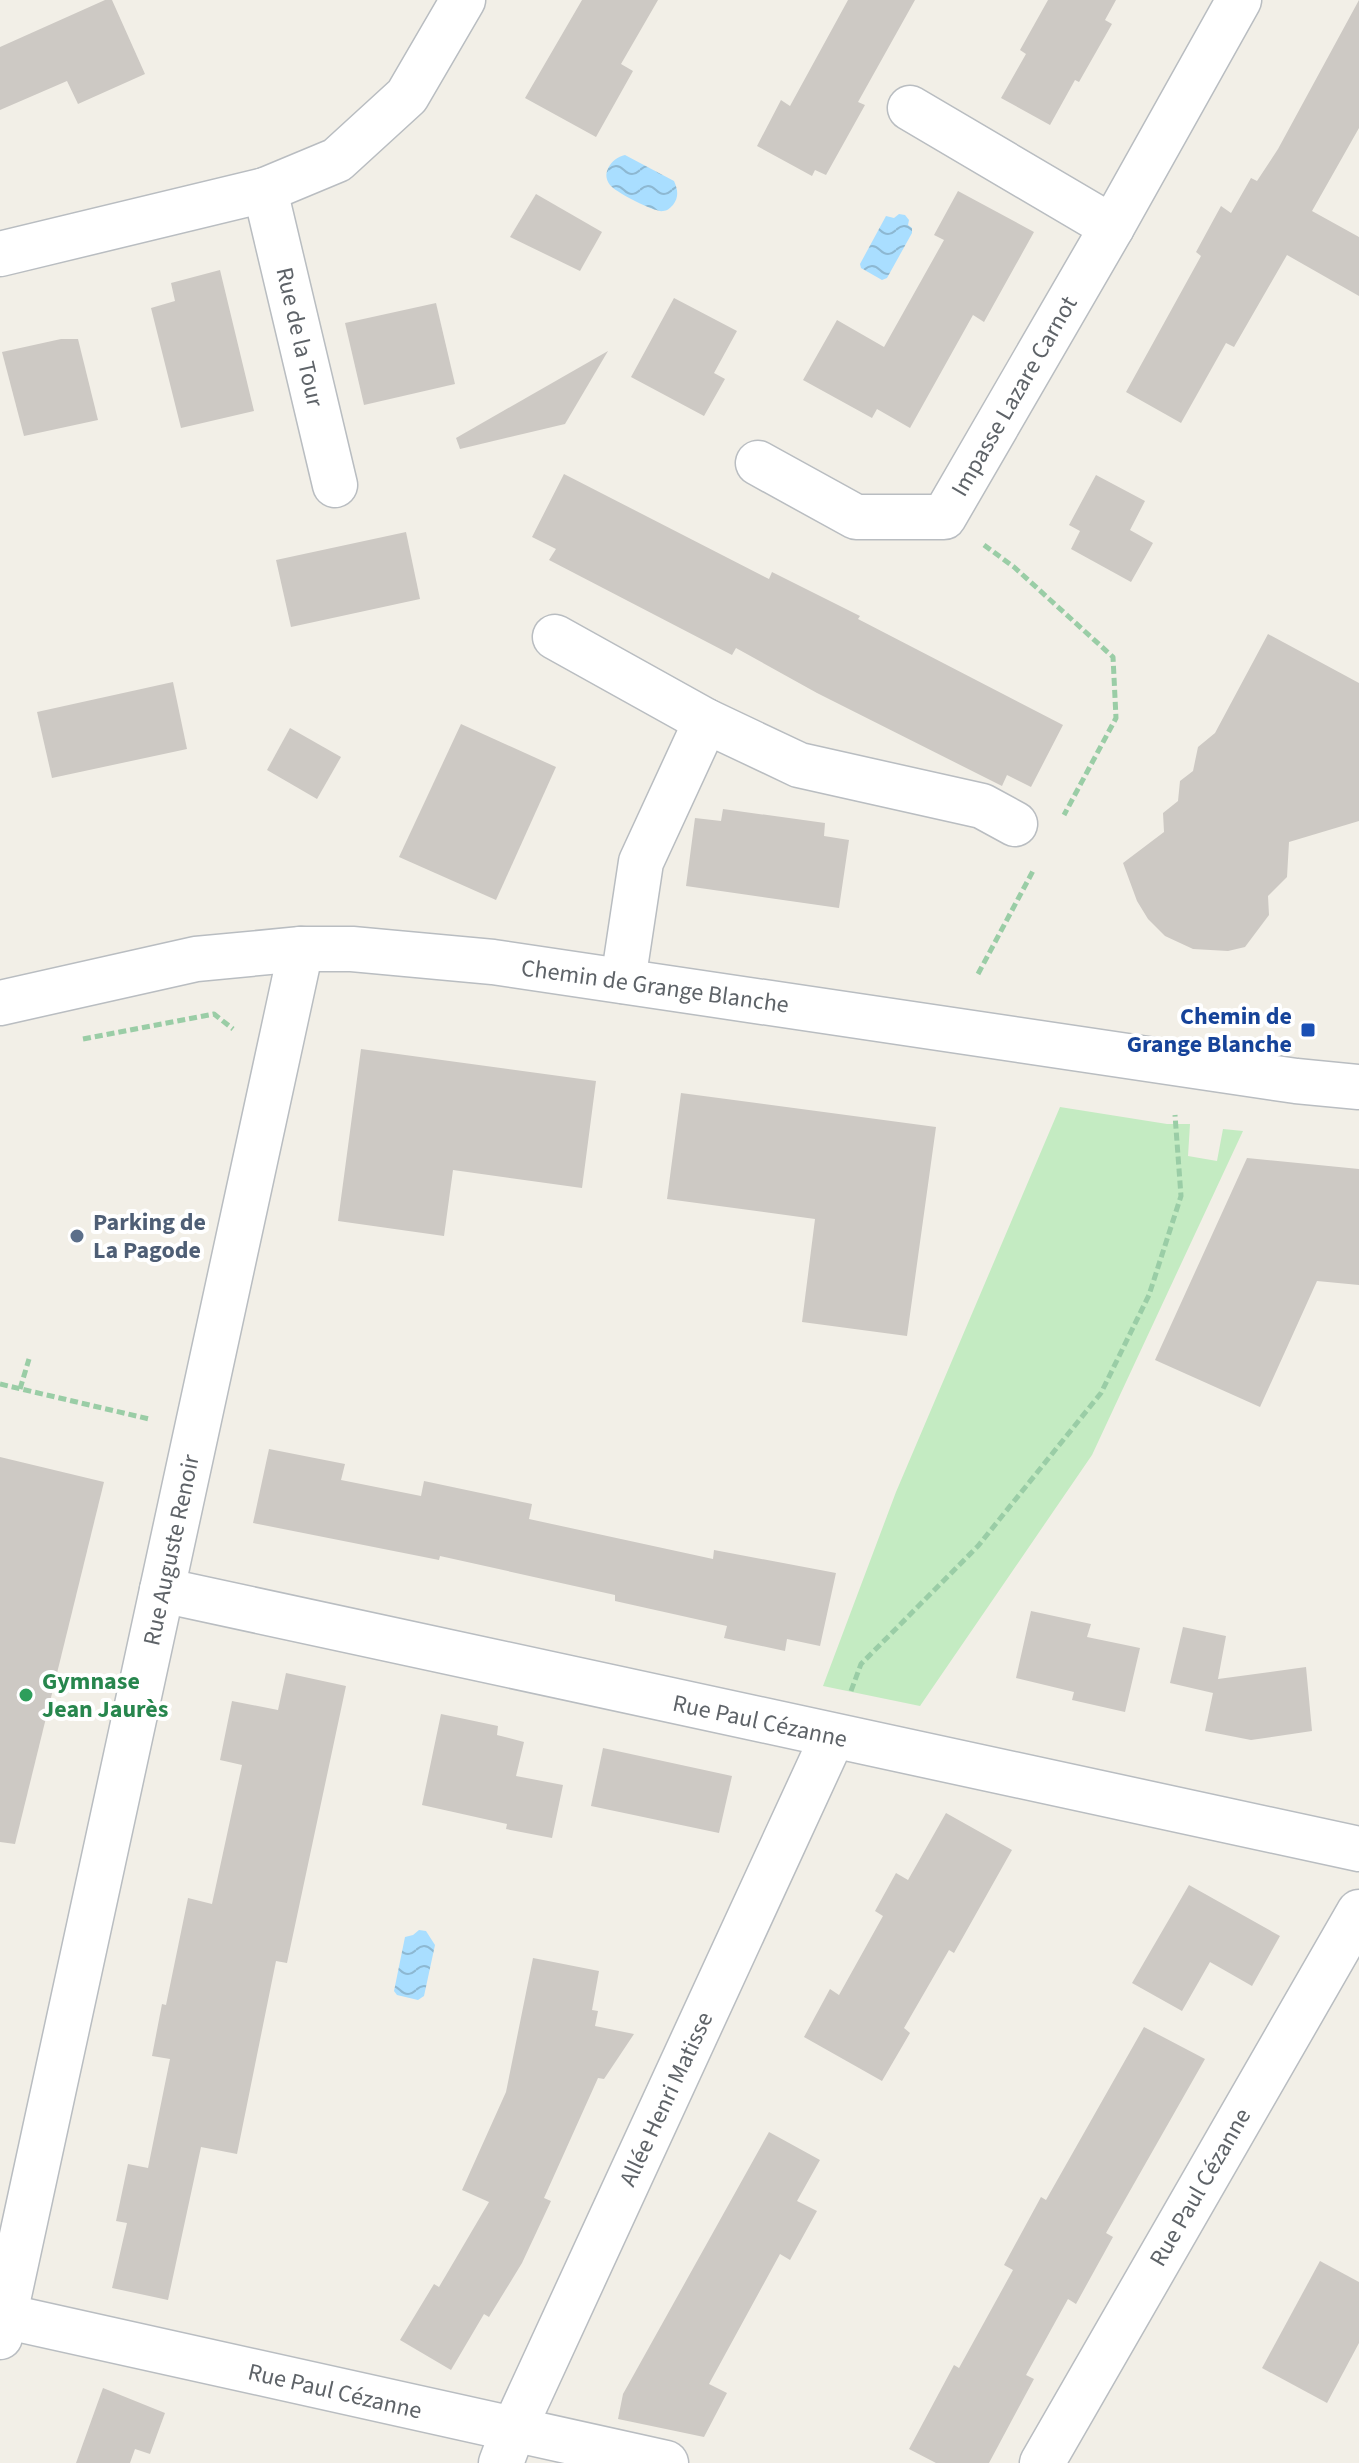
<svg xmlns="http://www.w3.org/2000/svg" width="1359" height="2463" font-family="'Source Sans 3',sans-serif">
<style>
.grass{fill:#c4ebc2}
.water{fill:url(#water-waves)}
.building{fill:#cdc9c4}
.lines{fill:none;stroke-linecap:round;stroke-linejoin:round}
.minor-casing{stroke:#b9bdc1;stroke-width:47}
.path{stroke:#9acda6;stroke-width:5;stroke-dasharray:8 4;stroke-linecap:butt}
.minor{stroke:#fff;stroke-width:44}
.transit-dot{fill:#1a4fb4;stroke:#fff;stroke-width:3}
.service-dot{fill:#5c6f8a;stroke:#fff;stroke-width:3}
.leisure-dot{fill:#2e9e5b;stroke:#fff;stroke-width:3}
.labels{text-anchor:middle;stroke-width:8;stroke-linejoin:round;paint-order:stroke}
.street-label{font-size:24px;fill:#5e6368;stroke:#fff}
.transit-label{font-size:24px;font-weight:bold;fill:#164399;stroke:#fff;text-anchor:end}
.service-label{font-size:24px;font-weight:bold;fill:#4e5e75;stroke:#fff;text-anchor:start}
.leisure-label{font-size:24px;font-weight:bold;fill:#27864d;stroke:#fff;text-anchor:start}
</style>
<defs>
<pattern id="water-waves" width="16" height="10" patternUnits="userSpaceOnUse" patternTransform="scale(2)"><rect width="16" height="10" fill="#a9deff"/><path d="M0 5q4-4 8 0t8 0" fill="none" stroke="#8db8d2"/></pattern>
</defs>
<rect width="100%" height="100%" fill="#f2efe7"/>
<polygon class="grass" points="1060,1107 1167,1124 1190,1124 1188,1156 1217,1161 1223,1129 1243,1131 1092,1455 920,1706 823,1686 896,1492"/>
<g class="water">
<path d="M625,155L674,181C678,190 679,197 673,205C670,208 667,211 663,211C656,213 618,193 612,187C599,175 611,158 625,155Z"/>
<polygon points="899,214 905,215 909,220 908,225 912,228 912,233 887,278 882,280 861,268 860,264 886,216 894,218"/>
<polygon points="419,1930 426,1931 435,1945 424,1996 418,2000 397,1995 394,1991 405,1937 413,1935"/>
</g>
<g class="building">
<polygon points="105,0 112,0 145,74 78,104 67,81 0,110 0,47"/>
<polygon points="582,0 658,0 621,64 633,71 596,137 525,98"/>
<polygon points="848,0 915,0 858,102 865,105 826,175 815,170 812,176 757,146 781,100 790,106"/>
<polygon points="1048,0 1116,0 1105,20 1112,24 1079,82 1075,80 1050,125 1001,98 1026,54 1020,50"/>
<polygon points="1359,0 1359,128 1312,211 1359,237 1359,296 1287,255 1234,347 1226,343 1181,423 1126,392 1201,256 1196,252 1221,206 1231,213 1251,178 1257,181 1278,149"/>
<polygon points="958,191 1034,232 984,322 973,315 910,428 877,409 872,418 803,380 837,320 884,347 944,240 934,235"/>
<polygon points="536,194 602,232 580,271 510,237"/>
<polygon points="220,270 254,411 181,428 151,308 175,301 171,283"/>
<polygon points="674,298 737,331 714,373 725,379 704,416 631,377"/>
<polygon points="436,303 455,384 364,405 345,323"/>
<polygon points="61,339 78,339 98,420 24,436 2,352"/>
<polygon points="608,351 565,424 460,449 456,438"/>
<polygon points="564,474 769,579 772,572 860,616 858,619 1063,725 1031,787 1007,775 1002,786 817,693 736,648 732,655 549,560 556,549 532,537"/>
<polygon points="1096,475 1145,501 1130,530 1153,543 1131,582 1071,549 1080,531 1069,525"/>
<polygon points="406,532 420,599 291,627 276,560"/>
<polygon points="1268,634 1359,683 1359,821 1289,842 1287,877 1268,896 1269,915 1245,947 1228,951 1193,949 1165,936 1148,919 1137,901 1123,863 1164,832 1163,813 1178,801 1180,781 1193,771 1198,747 1215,733"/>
<polygon points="173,682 187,749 52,778 37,712"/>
<polygon points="461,724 556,767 496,900 399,857"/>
<polygon points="290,728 341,757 317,799 267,770"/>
<polygon points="723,809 825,823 824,836 849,840 839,908 686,886 695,818 721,821"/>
<polygon points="361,1049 596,1081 582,1188 453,1170 444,1236 338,1221"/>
<polygon points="681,1093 936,1127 907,1336 802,1322 815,1219 667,1199"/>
<polygon points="1247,1158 1359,1169 1359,1285 1317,1281 1260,1407 1155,1360"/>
<polygon points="269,1449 345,1464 341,1480 421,1496 424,1481 532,1504 529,1519 713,1559 714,1550 836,1573 820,1646 787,1639 785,1651 724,1638 727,1626 615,1601 615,1595 440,1556 439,1560 253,1523"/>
<polygon points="0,1457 104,1482 15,1844 0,1842"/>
<polygon points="1031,1611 1091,1624 1087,1637 1140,1648 1125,1712 1072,1700 1074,1692 1016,1678"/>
<polygon points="1183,1627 1226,1636 1218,1679 1306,1667 1312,1731 1251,1740 1205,1731 1213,1693 1170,1683"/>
<polygon points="286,1673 346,1686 287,1963 276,1961 237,2154 201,2147 168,2300 112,2288 127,2223 116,2221 128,2164 148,2168 170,2059 152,2056 162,2004 166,2005 188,1898 212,1904 242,1765 220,1760 232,1701 278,1710"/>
<polygon points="441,1714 498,1726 497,1735 524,1742 516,1776 563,1785 552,1838 506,1829 507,1824 422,1805"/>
<polygon points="603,1748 732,1776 719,1833 591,1806"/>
<polygon points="946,1813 1012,1850 954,1953 949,1950 904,2028 910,2033 882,2081 804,2037 830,1989 839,1995 883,1916 875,1911 896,1873 908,1880"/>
<polygon points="1189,1885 1280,1936 1252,1986 1210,1962 1182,2011 1132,1983"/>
<polygon points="533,1958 599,1971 592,2010 598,2011 595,2026 634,2034 604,2079 598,2078 544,2198 551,2201 522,2263 489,2317 484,2314 451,2370 400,2340 434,2284 439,2287 489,2202 462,2190 506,2092"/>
<polygon points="1144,2027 1205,2059 1106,2233 1113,2237 1076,2304 1068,2299 1026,2375 1034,2379 989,2463 936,2463 909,2449 954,2365 959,2368 1013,2270 1004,2265 1041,2197 1046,2200"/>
<polygon points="769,2132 820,2160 797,2201 817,2211 790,2260 780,2254 709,2384 727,2393 704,2437 618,2419 623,2394"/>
<polygon points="1320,2261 1359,2282 1359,2343 1327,2403 1262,2368"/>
<polygon points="103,2388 165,2413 150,2454 135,2449 130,2463 76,2463"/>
</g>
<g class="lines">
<g class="minor-casing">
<g id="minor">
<polyline points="910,108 1112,227"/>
<polyline points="265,190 335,485"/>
<polyline points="0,254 265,190 337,160 407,96 463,0"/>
<polyline points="758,463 856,517 944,517 1112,227 1239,0"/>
<polyline points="555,637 706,721 799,765 982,806 1015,824"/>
<polyline points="623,981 641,862 706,721"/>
<polyline points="0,1003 196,959 301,949 352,949 493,962 1296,1081 1359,1087"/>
<polyline points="162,1590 1359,1849"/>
<polyline points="4,2316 666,2463"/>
<polyline points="0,2337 301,949"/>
<polyline points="501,2463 513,2431 833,1736"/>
<polyline points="1042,2463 1359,1912"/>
</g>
</g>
<g class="path">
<polyline points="984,545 1014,567 1113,657 1116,718 1064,815"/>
<polyline points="978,974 1034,869"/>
<polyline points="83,1039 214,1014 233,1029"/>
<polyline points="0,1384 149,1419"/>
<polyline points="20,1389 29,1359"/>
<polyline points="851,1691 861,1664 978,1546 1101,1393 1149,1295 1181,1196 1175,1115"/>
</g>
<use href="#minor" class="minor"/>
</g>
<rect class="transit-dot" x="1300" y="1022" width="16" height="16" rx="4"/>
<circle class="service-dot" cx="77" cy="1236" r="8"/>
<circle class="leisure-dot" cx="26" cy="1695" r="8"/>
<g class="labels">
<g class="street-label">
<text transform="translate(300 337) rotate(77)" y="8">Rue de la Tour</text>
<text transform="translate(1014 396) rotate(-60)" y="8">Impasse Lazare Carnot</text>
<text transform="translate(655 986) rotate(8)" y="8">Chemin de Grange Blanche</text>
<text transform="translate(171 1550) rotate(-78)" y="8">Rue Auguste Renoir</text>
<text transform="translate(760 1721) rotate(12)" y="8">Rue Paul Cézanne</text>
<text transform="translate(666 2099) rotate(-65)" y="8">Allée Henri Matisse</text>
<text transform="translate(1200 2187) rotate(-60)" y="8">Rue Paul Cézanne</text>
<text transform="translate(335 2391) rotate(13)" y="8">Rue Paul Cézanne</text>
</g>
<g class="transit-label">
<text x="1292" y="1024">Chemin de<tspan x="1292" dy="28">Grange Blanche</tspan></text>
</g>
<g class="service-label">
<text x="93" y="1230">Parking de<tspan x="93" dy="28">La Pagode</tspan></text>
</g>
<g class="leisure-label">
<text x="42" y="1689">Gymnase<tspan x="42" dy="28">Jean Jaurès</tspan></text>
</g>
</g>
</svg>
